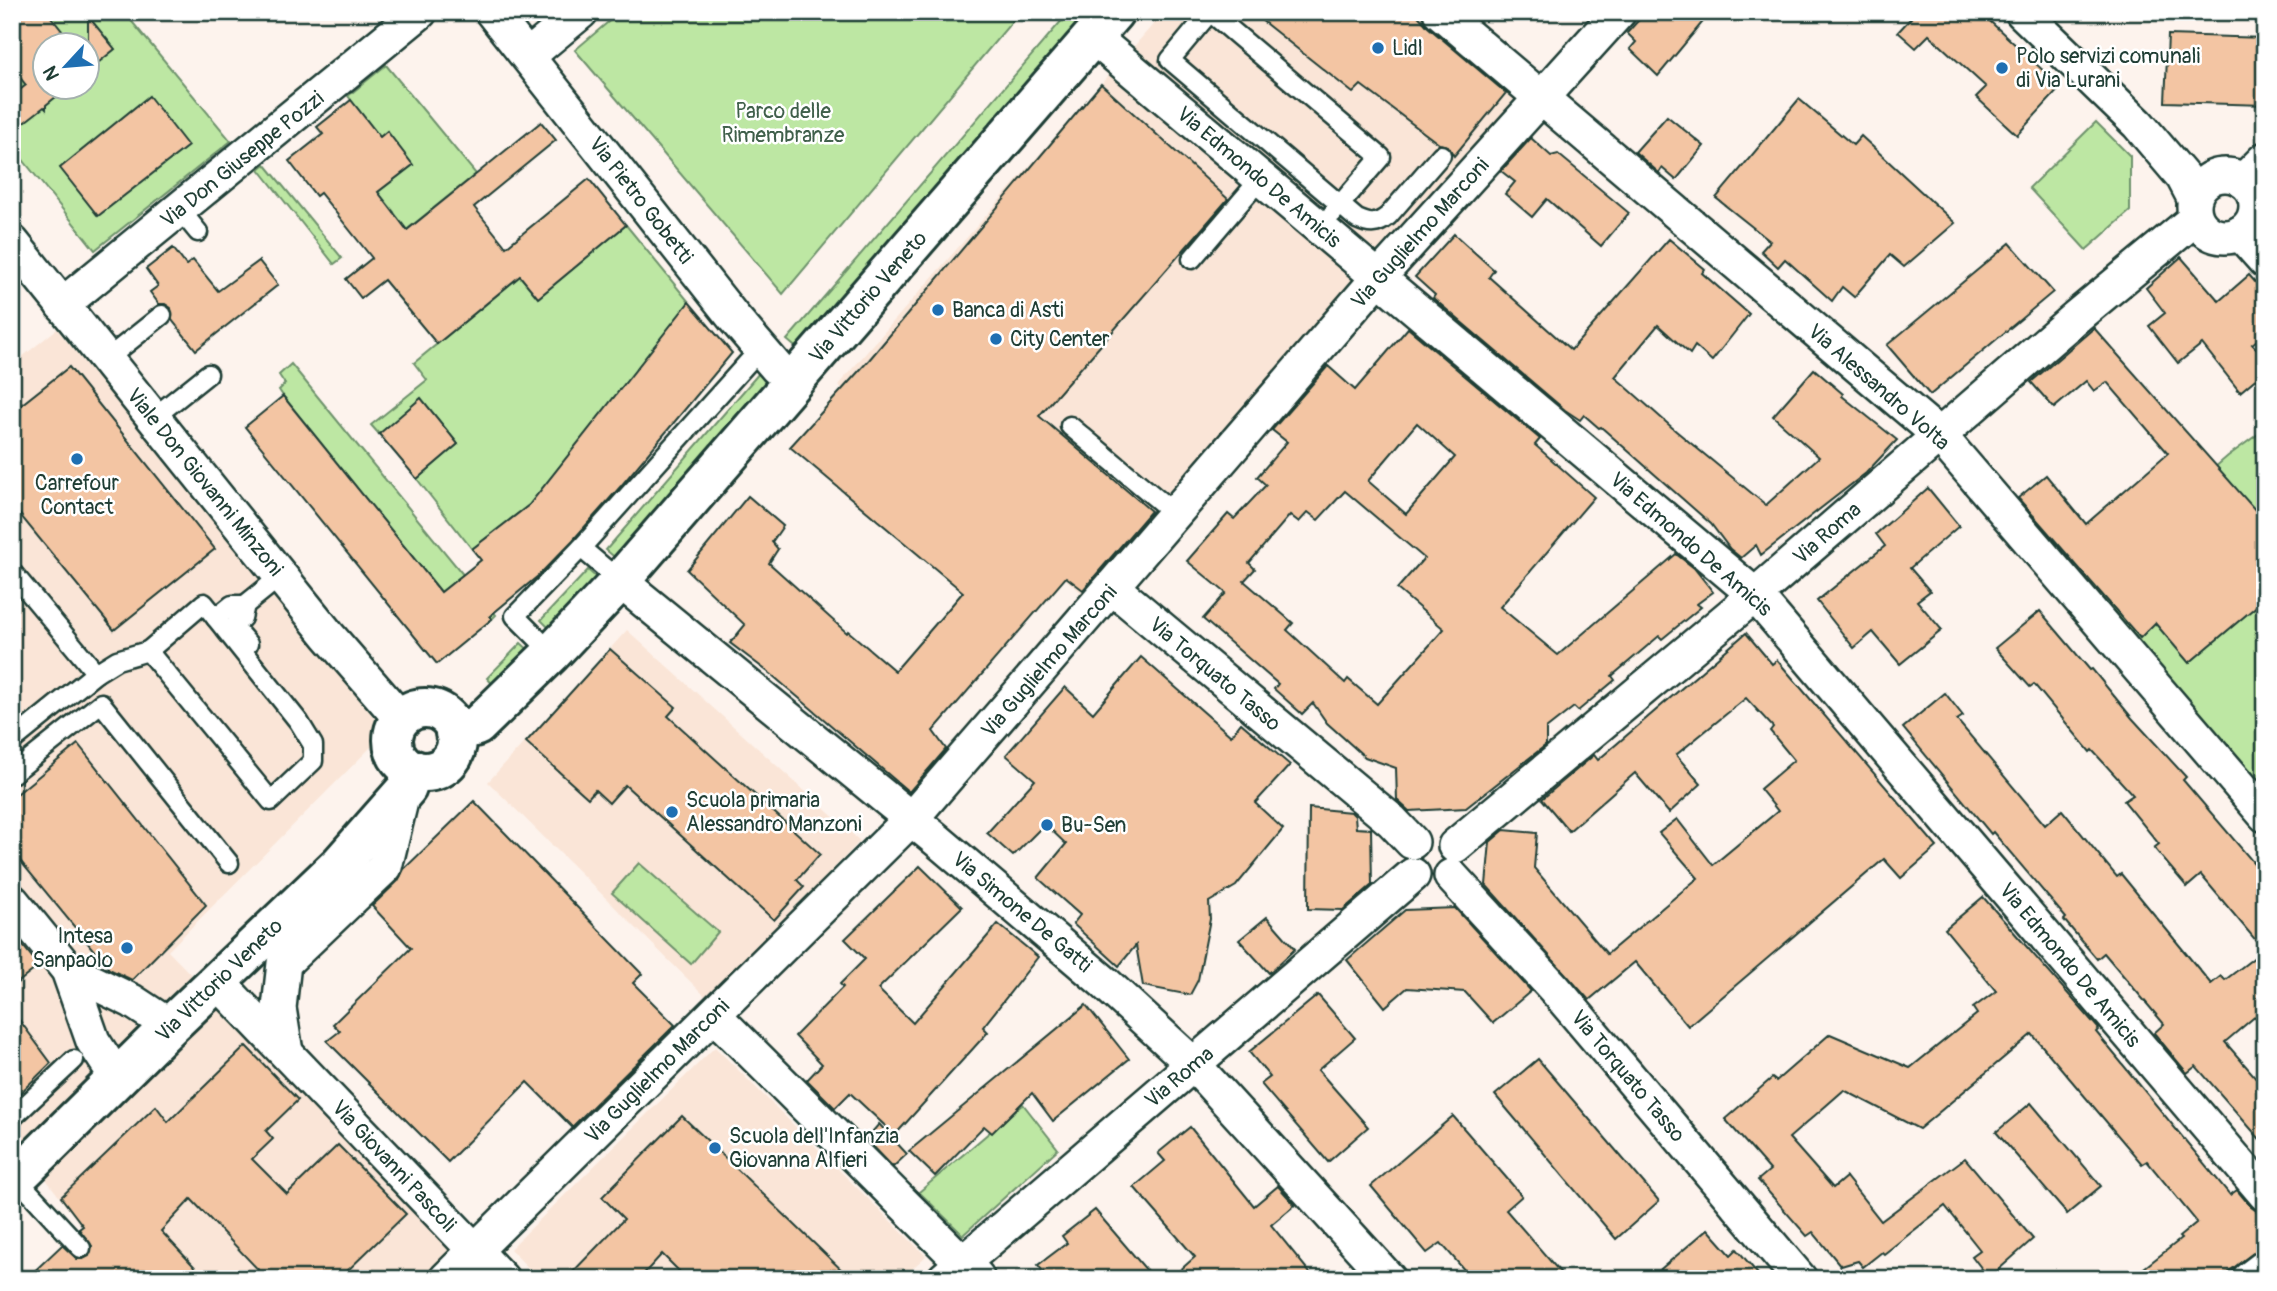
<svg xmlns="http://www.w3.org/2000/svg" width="2277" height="1291" font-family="Pangolin,sans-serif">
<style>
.built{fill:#fae5d7}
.green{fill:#bde7a3;stroke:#6e926c;stroke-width:2;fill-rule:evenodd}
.building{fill:#f3c5a3;stroke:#1f3d34;stroke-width:2;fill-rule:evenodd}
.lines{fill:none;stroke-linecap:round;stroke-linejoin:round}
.service-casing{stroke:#1f3d34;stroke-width:23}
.minor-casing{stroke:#1f3d34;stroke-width:38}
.secondary-casing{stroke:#1f3d34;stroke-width:44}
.service{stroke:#fff;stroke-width:18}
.minor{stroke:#fff;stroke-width:33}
.secondary{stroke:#fff;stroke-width:38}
.poi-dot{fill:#1f6fb2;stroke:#fff;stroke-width:2.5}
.labels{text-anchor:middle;stroke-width:5;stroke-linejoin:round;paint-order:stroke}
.poi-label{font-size:21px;fill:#1f3d34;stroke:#fff;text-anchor:start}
.park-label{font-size:21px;fill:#3f5f4a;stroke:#fff}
.street-label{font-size:21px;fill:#1f3d34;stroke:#fff}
</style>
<rect width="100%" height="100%" fill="#fdf3ed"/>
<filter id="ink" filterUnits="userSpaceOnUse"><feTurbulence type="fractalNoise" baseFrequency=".0143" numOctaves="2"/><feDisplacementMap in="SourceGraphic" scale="14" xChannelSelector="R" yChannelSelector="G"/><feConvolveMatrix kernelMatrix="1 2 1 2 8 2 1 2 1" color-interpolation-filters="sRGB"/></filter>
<g filter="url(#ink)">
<g class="built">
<polygon points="1164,12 1425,12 1520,93 1090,600 838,385"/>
<polygon points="57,329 386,732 168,951 489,1279 121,1279 12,1134 12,365"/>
<polygon points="627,630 860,841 708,999 488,782"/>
<polygon points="715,1047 926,1256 901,1279 539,1279 510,1249"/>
</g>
<g class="green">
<path d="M12,12H124L231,141L95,250L12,146ZM46,46H88V88H46Z"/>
<polygon points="620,12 1020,12 783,294 575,50"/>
<polygon points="1069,12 1092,12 800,351 787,340"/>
<polygon points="386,65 476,174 379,252 365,235 394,212 378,192 413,165 387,132 380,137 348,96"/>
<polygon points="2096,122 2130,156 2130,211 2086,250 2029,188"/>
<polygon points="265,164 342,258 334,264 259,169"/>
<polygon points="626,225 689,302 529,505 472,549 417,479 458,444 421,399 379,434 371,425 427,380 414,363 520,276 539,297"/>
<polygon points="291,364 496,615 492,619 459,578 441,592 283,396 279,390 285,384 279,375"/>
<polygon points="760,372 772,382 618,560 606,550"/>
<polygon points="2265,429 2265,795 2081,582 2228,456"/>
<polygon points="588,570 600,581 552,631 541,620"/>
<polygon points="521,643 531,652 496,688 487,678"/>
<polygon points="639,863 718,932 691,964 612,893"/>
<polygon points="1023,1104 1058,1149 963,1235 919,1192"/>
</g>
<g class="building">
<polygon points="12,12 47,12 74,46 46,46 46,88 67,88 46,105 46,109 44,107 12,132 12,96 26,85 12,68"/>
<polygon points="1251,12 1415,12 1428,27 1506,93 1454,156 1448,146 1439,144 1361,85 1353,93"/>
<polygon points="1646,12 1711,12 1658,76 1630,49 1636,42 1627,33"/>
<polygon points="1904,12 1980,12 2061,87 2017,135 1976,97 1986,87 1929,35 1916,48 1898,32 1911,18"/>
<polygon points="88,16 115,49 88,71"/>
<polygon points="2168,35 2265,38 2265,105 2165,102"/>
<polygon points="1101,84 1228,199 1039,416 1151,511 1083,590 1066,577 933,731 946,749 909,792 772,675 730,643 745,625 687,570 748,496 783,526 772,542 778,549 769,563 847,633 848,631 895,671 963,592 790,447 869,360"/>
<polygon points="149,96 188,146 98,216 60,168"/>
<polygon points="1799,99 1853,145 1861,136 1955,223 1904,267 1890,255 1854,297 1842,287 1832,301 1785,259 1778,267 1761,251 1770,241 1716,198"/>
<polygon points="351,100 380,137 387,131 413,165 378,192 407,230 541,122 556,140 474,207 506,247 589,179 626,225 538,298 520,276 437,344 384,280 361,298 346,279 372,258 320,193 316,196 289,161 323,134 317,127"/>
<polygon points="1667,116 1704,146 1676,180 1662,168 1659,173 1635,152"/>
<polygon points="1531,138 1551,156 1558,154 1629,213 1601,246 1547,199 1532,217 1505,194 1515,182 1501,171"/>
<polygon points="1454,234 1494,270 1489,277 1571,350 1669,239 1705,269 1702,273 1749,314 1712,361 1695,346 1690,354 1658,325 1615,377 1676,431 1766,505 1819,457 1773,416 1814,369 1843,394 1842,396 1897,440 1866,473 1761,555 1756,545 1741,558 1730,549 1711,524 1601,427 1599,428 1584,415 1580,420 1565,410 1433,298 1435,295 1415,277"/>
<polygon points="2010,243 2053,292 1930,395 1887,345"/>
<polygon points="173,248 186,265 193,260 218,291 259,261 278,285 196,350 172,320 171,308 165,304 159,304 150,292 158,286 146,269"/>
<polygon points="2181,257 2219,301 2249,275 2265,293 2265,334 2252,344 2265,357 2265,371 2240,392 2202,344 2178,363 2149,326 2165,313 2146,288"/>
<polygon points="689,302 732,353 621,486 573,540 538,576 490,616 492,619 437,664 245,427 283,396 441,592 481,560 472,549 529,505"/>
<path d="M1408,328L1540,439L1535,445L1594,497L1500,607L1558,655L1676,554L1694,568L1713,592L1697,604L1701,607L1662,639L1659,636L1612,676L1615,680L1578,711L1574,707L1546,729V745L1466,808L1409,811L1397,800L1396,768L1365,757L1327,723L1313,703L1302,714L1274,689L1278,684L1203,619L1226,593L1187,561L1228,514L1234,519L1266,485L1257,477L1287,442L1272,430L1328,366L1355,390ZM1417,423L1455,457L1406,514L1368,481ZM1345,491L1424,558L1397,589L1444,629L1377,704L1348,679L1345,683L1287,630L1293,623L1244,581L1255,569L1249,563L1290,515L1299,522L1308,512L1318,520Z"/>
<polygon points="2094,328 2265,521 2265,599 2189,663 2155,623 2140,638 2018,498 2046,475 2086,524 2168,453 2107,382 2094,391 2086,381 2054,408 2031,382"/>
<polygon points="69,367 215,549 114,630 12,505 12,412"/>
<polygon points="421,398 458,444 417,479 379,434"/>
<polygon points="1928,488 1959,526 1910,568 1930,591 1917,601 1942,630 1900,664 1873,632 1854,648 1817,601 1885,546 1876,534"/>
<polygon points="2040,611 2090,670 2092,669 2132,718 2186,777 2183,780 2265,876 2265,1008 2225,1042 2265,1088 2265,1145 2196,1066 2187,1073 2154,1033 2164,1024 2104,953 2097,959 2064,920 2066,918 1993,832 1991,834 1903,728 1945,693 1963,716 1957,720 2045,825 2062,810 2117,877 2121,874 2211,984 2221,976 2225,980 2264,950 2201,875 2187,887 2154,848 2159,844 2124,801 2133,795 2092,750 2090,752 2034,684 2030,687 1995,648"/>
<polygon points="1746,633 1772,664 1777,660 1937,847 1901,878 1884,859 1688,1026 1635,962 1589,1000 1486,885 1490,842 1504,830 1537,833 1534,868 1607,954 1698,878 1659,833 1677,819 1713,865 1778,811 1760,789 1794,760 1770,731 1773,727 1746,698 1676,755 1701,784 1669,813 1635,773 1569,831 1542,799 1594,755 1598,760"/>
<polygon points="610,649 676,707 668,716 820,854 797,880 804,887 774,920 625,785 609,803 595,790 588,798 526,742"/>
<polygon points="1141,657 1231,736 1241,723 1290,765 1255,803 1283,829 1236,886 1209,902 1210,919 1198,980 1190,995 1143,986 1136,945 1119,966 1073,924 1080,915 1038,878 1066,844 1045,824 1013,856 987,833 1035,780 1006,755 1065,687 1093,713"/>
<polygon points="78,744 206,905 132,980 109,969 12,851 12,798"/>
<polygon points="474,801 642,974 633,983 675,1025 572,1127 527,1082 448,1162 327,1041 340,1031 333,1024 411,948 372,906 398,881 404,869"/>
<polygon points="1309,808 1351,812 1355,816 1356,828 1371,829 1372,885 1343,910 1308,909"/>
<polygon points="920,866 962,907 878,989 913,1023 998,924 1038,957 983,1027 988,1032 895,1135 850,1093 835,1108 807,1080 822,1064 795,1036 843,987 840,984 865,959 845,939"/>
<polygon points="1983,897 2099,1029 2096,1032 2230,1195 2237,1190 2251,1207 2258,1212 2265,1213 2265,1244 2219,1279 2130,1279 2181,1239 2179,1237 2197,1222 2147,1161 2142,1164 2032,1034 1919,1129 1844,1090 1789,1138 1833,1188 1846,1177 1881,1221 1965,1158 2033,1239 1989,1278 1972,1256 1980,1250 1945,1206 1884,1254 1882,1252 1863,1267 1858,1261 1841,1266 1813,1232 1807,1236 1758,1180 1770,1170 1725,1119 1772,1078 1776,1081 1830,1034 1910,1068 1977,1014 1973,1008 1996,991 1945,929"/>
<polygon points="1455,908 1531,991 1493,1023 1465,992 1407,988 1385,1007 1347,960 1405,910"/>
<polygon points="1267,917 1295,949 1269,973 1239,940"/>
<polygon points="12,932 39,966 12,987"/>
<polygon points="1318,995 1355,1038 1318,1070 1368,1127 1328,1162 1261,1084 1270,1077 1249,1052"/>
<polygon points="1086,1005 1129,1059 1053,1121 1032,1093 992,1133 984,1126 935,1176 909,1151"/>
<polygon points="12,1010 51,1063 12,1101"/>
<polygon points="246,1046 298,1100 266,1131 273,1139 252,1159 287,1194 338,1145 406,1214 339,1279 267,1279 191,1199 161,1231 206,1279 26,1279 62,1245 77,1259 83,1259 89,1256 92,1246 79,1229 83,1226 61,1197 156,1106 168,1122"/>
<polygon points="1538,1059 1659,1201 1616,1239 1495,1095"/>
<polygon points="2031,1103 2101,1186 2067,1214 1996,1132"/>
<polygon points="682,1116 851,1279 687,1279 662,1254 639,1279 566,1279 624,1219 602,1197"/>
<polygon points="1453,1116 1522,1196 1506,1210 1566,1279 1472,1279 1441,1243 1427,1253 1371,1186"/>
<polygon points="879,1124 907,1154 893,1167 866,1139"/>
<polygon points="1190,1127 1254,1206 1278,1186 1295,1205 1271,1225 1315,1279 1170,1279 1195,1257 1134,1187 1165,1161 1158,1153"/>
<polygon points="1095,1210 1154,1279 1049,1279 1038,1265 1067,1243 1062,1236"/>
<polygon points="1708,1229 1731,1255 1737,1249 1762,1279 1649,1279"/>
</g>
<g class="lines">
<g class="service-casing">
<g id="service">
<path d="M1210,12L1170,60L1357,219C1370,225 1377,225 1388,216L1441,155"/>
<polyline points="1210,12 1381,157 1332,214"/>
<polyline points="180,210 198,232"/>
<polyline points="1192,259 1261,178"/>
<polyline points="107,359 162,315"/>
<polyline points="153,418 208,374"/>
<polyline points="1070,426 1175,514"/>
<polyline points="581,548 620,581"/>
<polyline points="12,572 96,673 12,741"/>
<polygon points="204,603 299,722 313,745 313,761 271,801 148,651"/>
<polyline points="216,618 232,605 245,605"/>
<polyline points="248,644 236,630 237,622 242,618 245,605 281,576"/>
<polyline points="552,653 515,616 581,548 760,349"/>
<polyline points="96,673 117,660 148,651"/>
<polyline points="12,774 101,703 229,863"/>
<polyline points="12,1118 74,1060"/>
<polyline points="16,1178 81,1248"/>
</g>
</g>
<g class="minor-casing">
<g id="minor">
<polyline points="492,12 734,318 777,368 794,383"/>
<polyline points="1440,12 1939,435 2265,815"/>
<polyline points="2022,12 2138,124 2183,177 2194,198"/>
<polyline points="1093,37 1755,595 2265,1194"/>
<polyline points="528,56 581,12"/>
<circle cx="2225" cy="206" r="31"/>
<polyline points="2243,181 2265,159"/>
<polyline points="2240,233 2265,261"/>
<polyline points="12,242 328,635 401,719"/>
<polyline points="62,305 420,12"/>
<polyline points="620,581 937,840 1105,983 1194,1065 1389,1279"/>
<polyline points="1113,588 1392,821 1412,842"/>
<polyline points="1455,846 1755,595 2076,317 2196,218"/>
<polyline points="1451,876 1554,988 1800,1279"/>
<polyline points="12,901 68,970 93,1041 117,1078"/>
<polyline points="68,970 132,1001 170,1026"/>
<polyline points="217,981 502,1279"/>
<polyline points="714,1015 977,1277"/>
<polyline points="286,1052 279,1008 284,963 385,867 403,793"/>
<polyline points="446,1279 911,819 1379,277 1619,12"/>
<polyline points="944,1279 1413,875"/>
<polyline points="2249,1279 2265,1267"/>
</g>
</g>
<g class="secondary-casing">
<g id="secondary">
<circle cx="425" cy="740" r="32"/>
<polyline points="455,733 477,726 552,653 620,581 1114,12"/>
<polyline points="12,1182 170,1026 340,864 407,788 412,769"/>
</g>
</g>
<use href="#service" class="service"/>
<use href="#minor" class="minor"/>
<use href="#secondary" class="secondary"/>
</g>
</g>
<g class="poi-dot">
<circle cx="1378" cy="48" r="7"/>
<circle cx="2002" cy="68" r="7"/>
<circle cx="938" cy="310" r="7"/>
<circle cx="996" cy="339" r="7"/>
<circle cx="77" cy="459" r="7"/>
<circle cx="672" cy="812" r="7"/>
<circle cx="1047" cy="825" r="7"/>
<circle cx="127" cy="948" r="7"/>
<circle cx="715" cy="1148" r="7"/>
</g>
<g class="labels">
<g class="poi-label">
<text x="1392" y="55">Lidl</text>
<text x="2016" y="63">Polo servizi comunali<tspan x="2016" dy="24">di Via Lurani</tspan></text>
<text x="952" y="317">Banca di Asti</text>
<text x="1010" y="346">City Center</text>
<text x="77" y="490" text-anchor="middle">Carrefour<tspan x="77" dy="24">Contact</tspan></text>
<text x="686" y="807">Scuola primaria<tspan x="686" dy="24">Alessandro Manzoni</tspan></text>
<text x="1061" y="832">Bu-Sen</text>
<text x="113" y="943" text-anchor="end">Intesa<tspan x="113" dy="24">Sanpaolo</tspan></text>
<text x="729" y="1143">Scuola dell'Infanzia<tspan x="729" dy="24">Giovanna Alfieri</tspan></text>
</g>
<g class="park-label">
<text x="783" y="118">Parco delle<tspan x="783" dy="24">Rimembranze</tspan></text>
</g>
<g class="street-label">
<text transform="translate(242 159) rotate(-39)" y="7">Via Don Giuseppe Pozzi</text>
<text transform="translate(1259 177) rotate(40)" y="7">Via Edmondo De Amicis</text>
<text transform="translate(641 200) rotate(52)" y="7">Via Pietro Gobetti</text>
<text transform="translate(1420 233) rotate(-48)" y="7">Via Guglielmo Marconi</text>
<text transform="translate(868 297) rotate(-49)" y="7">Via Vittorio Veneto</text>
<text transform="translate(1879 387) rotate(41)" y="7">Via Alessandro Volta</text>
<text transform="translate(205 482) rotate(51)" y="7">Viale Don Giovanni Minzoni</text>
<text transform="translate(1827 533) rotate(-41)" y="7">Via Roma</text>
<text transform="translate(1691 544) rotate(41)" y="7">Via Edmondo De Amicis</text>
<text transform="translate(1049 661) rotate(-49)" y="7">Via Guglielmo Marconi</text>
<text transform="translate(1215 674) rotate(40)" y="7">Via Torquato Tasso</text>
<text transform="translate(1022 912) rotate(40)" y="7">Via Simone De Gatti</text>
<text transform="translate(2070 965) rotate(50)" y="7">Via Edmondo De Amicis</text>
<text transform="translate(219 980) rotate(-44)" y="7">Via Vittorio Veneto</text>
<text transform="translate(657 1071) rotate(-45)" y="7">Via Guglielmo Marconi</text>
<text transform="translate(1628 1076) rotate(50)" y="7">Via Torquato Tasso</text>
<text transform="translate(1179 1077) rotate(-40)" y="7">Via Roma</text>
<text transform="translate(394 1166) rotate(47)" y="7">Via Giovanni Pascoli</text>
</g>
</g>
<rect width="2277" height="1291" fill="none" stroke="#fff" stroke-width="42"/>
<rect x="21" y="21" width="2235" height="1249" fill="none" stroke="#1f3d34" stroke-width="2.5" filter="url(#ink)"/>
<g transform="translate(66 66) rotate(244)"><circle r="33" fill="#ffffff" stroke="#a5b1ae" stroke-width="2"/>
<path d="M0-5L12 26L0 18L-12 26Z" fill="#1f6fb2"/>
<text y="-10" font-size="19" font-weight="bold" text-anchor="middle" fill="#1f3d34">N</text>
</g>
</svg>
